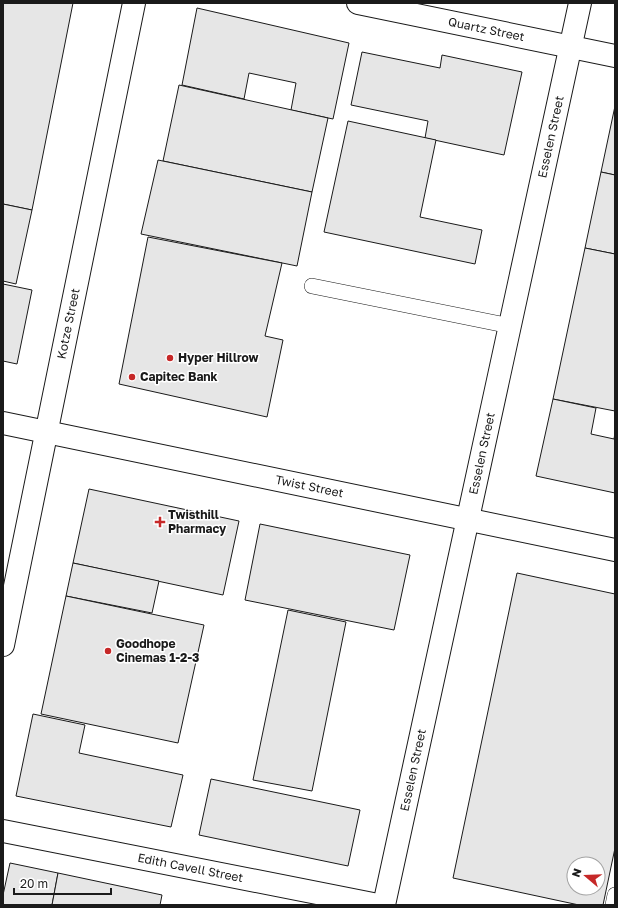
<svg xmlns="http://www.w3.org/2000/svg" width="618" height="908" font-family="'Golos Text',sans-serif">
<style>
.building{fill:#e6e6e6;stroke:#1a1a1a;fill-rule:evenodd}
.lines{fill:none;stroke-linecap:round;stroke-linejoin:round}
.service-casing{stroke:#1a1a1a;stroke-width:16}
.minor-casing{stroke:#1a1a1a;stroke-width:24}
.tertiary-casing{stroke:#1a1a1a;stroke-width:24}
.service{stroke:#fff;stroke-width:15}
.minor{stroke:#fff;stroke-width:22}
.tertiary{stroke:#fff;stroke-width:22}
.poi-dot{fill:#c62828;stroke:#fff;stroke-width:1.5}
.labels{text-anchor:middle;stroke-width:3;stroke-linejoin:round;paint-order:stroke}
.street-label{font-size:12px;fill:#1a1a1a;stroke:#fff}
.poi-label{font-size:12px;font-weight:bold;fill:#1a1a1a;stroke:#fff;text-anchor:start}
</style>
<rect width="100%" height="100%" fill="#fff"/>
<g class="building">
<polygon points="3,3 73,3 32,210 3,204"/>
<polygon points="197,8 349,43 333,119 291,110 296,83 249,73 244,99 182,85"/>
<polygon points="362,52 440,68 442,55 522,72 504,155 425,138 428,121 351,105"/>
<polygon points="179,85 328,118 312,192 163,161"/>
<polygon points="615,106 615,175 601,172"/>
<polygon points="348,121 436,140 420,217 482,230 475,264 324,232"/>
<polygon points="158,160 312,192 297,266 141,234"/>
<polygon points="601,172 615,175 615,254 585,248"/>
<polygon points="3,204 32,210 16,284 3,281"/>
<polygon points="148,237 282,263 265,336 283,340 267,417 119,384"/>
<polygon points="585,248 615,254 615,411 553,399"/>
<polygon points="3,284 32,290 17,364 3,361"/>
<polygon points="553,399 596,408 591,434 614,439 615,433 615,493 536,476"/>
<polygon points="89,489 239,521 223,595 73,563"/>
<polygon points="260,524 410,555 394,630 245,600"/>
<polygon points="73,563 159,581 152,613 66,596"/>
<path d="M517,573L615,594V848L603,905H579L453,878ZM574,864H598V888H574Z"/>
<polygon points="66,596 204,625 178,743 41,714"/>
<polygon points="288,610 346,622 312,791 253,780"/>
<polygon points="33,714 85,725 79,753 183,775 171,827 16,796"/>
<polygon points="211,779 360,810 348,866 199,835"/>
<polygon points="10,863 58,873 52,905 3,905 3,895"/>
<polygon points="58,873 162,895 160,905 52,905"/>
</g>
<g class="lines">
<g class="service-casing">
<g id="service">
<polyline points="312,286 510,326"/>
<polyline points="613,905 615,895"/>
</g>
</g>
<g class="minor-casing">
<g id="minor">
<path id="s1" d="M358,3L615,56"/>
<path id="s2" d="M3,645L134,3"/>
<path id="s3" d="M3,831L378,905"/>
<path id="s4" d="M384,905L580,3"/>
</g>
</g>
<g class="tertiary-casing">
<g id="tertiary">
<path id="s5" d="M3,423L615,550"/>
</g>
</g>
<use href="#service" class="service"/>
<use href="#minor" class="minor"/>
<use href="#tertiary" class="tertiary"/>
</g>
<g class="poi-dot">
<circle cx="170" cy="358" r="4"/>
<circle cx="132" cy="377" r="4"/>
<path d="M158 516h4v4h4v4h-4v4h-4v-4h-4v-4h4z"/>
<circle cx="108" cy="651" r="4"/>
</g>
<g class="labels">
<g class="street-label">
<text dy="4" stroke="none"><textPath href="#s1" startOffset="131">Quartz Street</textPath></text>
<text dy="4" stroke="none"><textPath href="#s4" startOffset="786">Esselen Street</textPath></text>
<text dy="4" stroke="none"><textPath href="#s2" startOffset="328">Kotze Street</textPath></text>
<text dy="4" stroke="none"><textPath href="#s4" startOffset="462">Esselen Street</textPath></text>
<text dy="4" stroke="none"><textPath href="#s5" startOffset="313">Twist Street</textPath></text>
<text dy="4" stroke="none"><textPath href="#s4" startOffset="138">Esselen Street</textPath></text>
<text dy="4" stroke="none"><textPath href="#s3" startOffset="191">Edith Cavell Street</textPath></text>
</g>
<g class="poi-label">
<text x="178" y="362">Hyper Hillrow</text>
<text x="140" y="381">Capitec Bank</text>
<text x="168" y="519">Twisthill<tspan x="168" dy="14">Pharmacy</tspan></text>
<text x="116" y="648">Goodhope<tspan x="116" dy="14">Cinemas 1-2-3</tspan></text>
</g>
</g>
<rect width="618" height="908" fill="none" stroke="#1a1a1a" stroke-width="8"/>
<g transform="translate(586 876) rotate(289)"><circle r="19" fill="#ffffff" stroke="#a3a3a3"/>
<path d="M0-3L7 15L0 10L-7 15Z" fill="#c62828"/>
<text y="-6" font-size="11" font-weight="bold" text-anchor="middle" fill="#1a1a1a">N</text>
</g>
<path d="M14 888v6h97v-6" fill="none" stroke="#1a1a1a" stroke-width="2"/>
<text x="20" y="888" font-size="12" fill="#1a1a1a" stroke="#ffffff" stroke-width="3" paint-order="stroke">20 m</text>
</svg>
